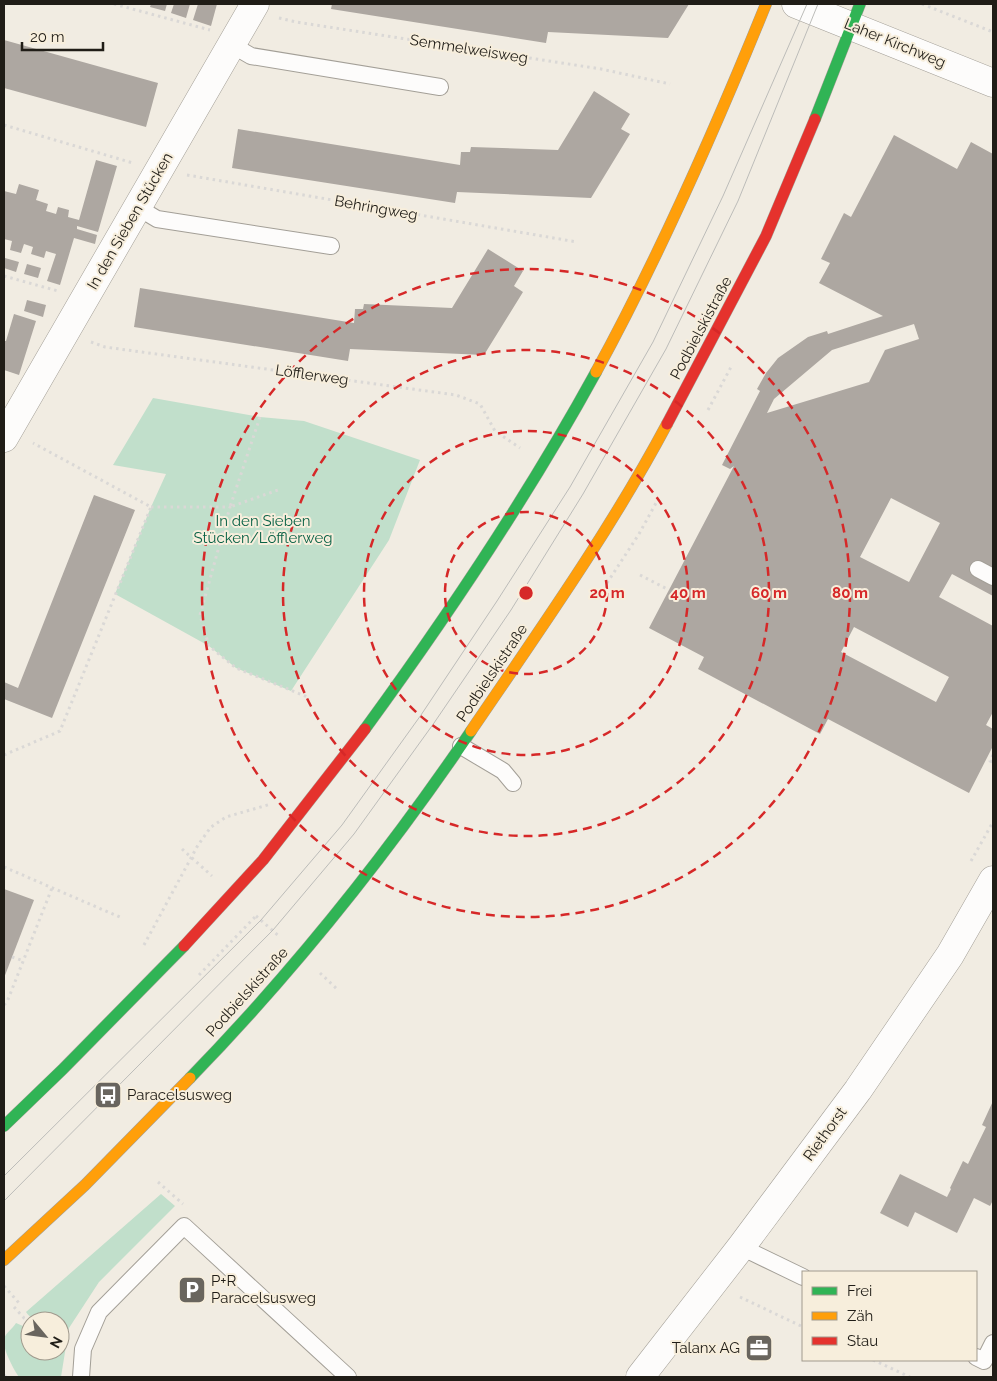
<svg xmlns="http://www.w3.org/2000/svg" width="997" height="1381" font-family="Raleway,sans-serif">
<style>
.green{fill:#c1dfcb}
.building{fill:#ada7a1;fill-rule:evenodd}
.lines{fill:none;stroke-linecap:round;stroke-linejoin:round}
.lane-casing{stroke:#a39f97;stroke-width:18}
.street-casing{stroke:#a39f97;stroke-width:29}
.fast-casing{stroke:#a39f97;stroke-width:12}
.slow-casing{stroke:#a39f97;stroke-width:12}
.jam-casing{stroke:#a39f97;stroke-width:12}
.path{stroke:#dad8d6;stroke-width:3;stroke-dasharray:2.5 4;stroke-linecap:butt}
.lane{stroke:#fdfcfb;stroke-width:16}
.street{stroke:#fdfcfb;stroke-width:28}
.fast{stroke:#30b455;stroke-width:11}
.slow{stroke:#ff9f0a;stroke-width:11}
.jam{stroke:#e5322d;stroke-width:11}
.tram{stroke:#bcbcb9;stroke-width:1}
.ring{fill:none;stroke:#d62828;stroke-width:2.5;stroke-dasharray:9 6}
.labels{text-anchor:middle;stroke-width:4;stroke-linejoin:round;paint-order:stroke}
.street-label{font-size:15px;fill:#201d17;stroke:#f7eedc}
.park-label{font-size:15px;fill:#096246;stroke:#f7eedc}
.poi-label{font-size:15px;fill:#201d17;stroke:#f7eedc;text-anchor:start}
.centre{fill:#d62828;stroke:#f7eedc;stroke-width:2.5}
.ring-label{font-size:15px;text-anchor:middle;font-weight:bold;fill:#d62828;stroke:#f7eedc;stroke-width:4;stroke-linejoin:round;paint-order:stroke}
</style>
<rect width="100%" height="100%" fill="#f1ece2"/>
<g class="green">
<polygon points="153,398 260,417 304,421 420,460 389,540 291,691 236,668 209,646 115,594 151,507 166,474 113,465"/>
<path d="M161,1194L175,1206L99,1282L69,1328L67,1336L60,1333V1321C47,1321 34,1324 26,1312Z"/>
<path d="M16,1323L30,1329V1351H60V1343L66,1346L61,1377H19C14,1370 2,1348 4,1339C5,1334 13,1328 16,1323Z"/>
</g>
<g class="building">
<polygon points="151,4 167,4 165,11 150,7"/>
<polygon points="174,4 190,4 186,18 171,13"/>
<polygon points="198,4 217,4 211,26 193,20"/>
<polygon points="332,4 551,5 689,4 668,38 548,32 546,43 331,9"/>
<polygon points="4,40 158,83 146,127 4,88"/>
<polygon points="594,91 630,114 621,129 630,134 591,198 457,192 455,203 232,168 238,129 460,165 461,152 470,152 471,147 558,150"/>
<path d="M894,135L957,169L971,142L993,154V596L952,574L939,597L993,626V712L986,725L993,729V746L969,793L828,719L820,734L698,669L704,657L649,628L734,466L730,469L722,465L760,391L757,389L766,373L778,358L808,337L827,331L828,334L883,316L819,283L830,263L821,259L844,213L851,217ZM914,324L919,339L885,350L869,382L767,413L774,399L832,350ZM891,498L940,523L909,582L860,557ZM854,627L949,677L936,702L841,652Z"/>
<polygon points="96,160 117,166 98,232 77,226 77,229 97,235 95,244 74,238 60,285 47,281 56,254 46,251 44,258 31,254 33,247 24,244 21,253 10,250 12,241 4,239 4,191 16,194 19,184 39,190 36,200 48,204 46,211 56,214 58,207 69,210 68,217 79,220"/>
<polygon points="488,249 523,271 514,286 523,292 484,355 350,349 348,361 134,327 140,288 354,323 355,309 363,309 364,304 452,308"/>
<polygon points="5,258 19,262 16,272 4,268"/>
<polygon points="27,264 41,268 38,278 24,274"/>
<polygon points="27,300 46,305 43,317 24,311"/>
<polygon points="14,314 36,321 19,375 4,370 4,341 6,341"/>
<polygon points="94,495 135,510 52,718 4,699 4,682 18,688"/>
<polygon points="4,889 34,900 4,978"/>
<polygon points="993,1101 993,1200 990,1206 974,1198 957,1233 915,1212 908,1227 880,1213 900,1174 947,1197 951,1189 950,1188 963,1161 968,1164 986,1127 982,1125"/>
</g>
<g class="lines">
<g class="lane-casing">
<g id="lane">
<polyline points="232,45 251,56 440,87"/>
<polyline points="137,207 157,219 331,246"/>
<polyline points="978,569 993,577"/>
<polyline points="461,746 503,771 513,783"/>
<polyline points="741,1247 803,1277"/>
<polyline points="976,1357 984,1361 993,1343"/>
<polyline points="81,1377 83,1349 99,1312 184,1226 348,1377"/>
</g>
</g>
<g class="street-casing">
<g id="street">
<polyline points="796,4 993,83"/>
<polyline points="4,438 255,4"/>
<polyline points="640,1377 741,1247 858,1090 950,955 993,880"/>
</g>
</g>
<g class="fast-casing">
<g id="fast">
<polyline points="815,119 860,4"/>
<path d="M365,729C449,614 528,496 596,372"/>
<path d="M190,1078C293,972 388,853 471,731"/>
<polyline points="4,1126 63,1069 184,946"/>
</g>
</g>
<g class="slow-casing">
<g id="slow">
<path d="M596,372C661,253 715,130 766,4"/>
<path d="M471,731C539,631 610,531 667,424"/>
<polyline points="4,1260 85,1185 190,1078"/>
</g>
</g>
<g class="jam-casing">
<g id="jam">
<polyline points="667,424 766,236 815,119"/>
<polyline points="184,946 263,860 365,729"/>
</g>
</g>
<g class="path">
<polyline points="114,4 210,30"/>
<polyline points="922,4 993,32"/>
<polyline points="279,18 296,22 601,69 670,84"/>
<polyline points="4,125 133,163"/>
<polyline points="187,175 577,242"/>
<polyline points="4,276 58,291"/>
<polyline points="91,342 105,347 456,395 480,404 495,431 520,448"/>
<polyline points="708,410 731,367"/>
<polyline points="260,417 230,507 278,490"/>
<polyline points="151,507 230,507 200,615 209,646 236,668 310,698"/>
<polyline points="640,575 669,590"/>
<polyline points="607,583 639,534 656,503"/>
<polyline points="4,755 60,731 151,507 33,443"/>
<polyline points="993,755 990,761 993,762"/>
<polyline points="182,849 212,876"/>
<polyline points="971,861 993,822"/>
<polyline points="4,867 122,918"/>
<polyline points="256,916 280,937"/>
<polyline points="144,945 198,845 211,827 226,817 271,804"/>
<polyline points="12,957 24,961"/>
<polyline points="320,973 338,990"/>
<polyline points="199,975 256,916"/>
<polyline points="4,1005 7,1002 52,888"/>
<polyline points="158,1182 183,1204"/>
<polyline points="4,1286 19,1303"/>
<polyline points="740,1297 803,1327"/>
<polyline points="14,1307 24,1318 30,1321"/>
<polyline points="873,1360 910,1377"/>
<polyline points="4,1375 6,1377"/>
</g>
<use href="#lane" class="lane"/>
<use href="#street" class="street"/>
<use href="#fast" class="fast"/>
<use href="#slow" class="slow"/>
<use href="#jam" class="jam"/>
<g class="tram">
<polyline points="4,1176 261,920 342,825 421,715 497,601 570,487 653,342 723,196 807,4"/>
<polyline points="4,1201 273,930 354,834 434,723 511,610 583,494 666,349 738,201 818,4"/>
</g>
</g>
<g class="ring">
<circle cx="526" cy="593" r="81"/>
<circle cx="526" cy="593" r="162"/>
<circle cx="526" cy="593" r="243"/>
<circle cx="526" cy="593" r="324"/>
</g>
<defs>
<g id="bus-square" transform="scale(1.4375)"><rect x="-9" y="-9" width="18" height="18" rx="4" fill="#69655e" stroke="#f7eedc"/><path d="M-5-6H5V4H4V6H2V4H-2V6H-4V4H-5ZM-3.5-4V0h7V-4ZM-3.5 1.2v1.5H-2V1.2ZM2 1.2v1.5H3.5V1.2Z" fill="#fff"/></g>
<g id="parking-square" transform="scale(1.4375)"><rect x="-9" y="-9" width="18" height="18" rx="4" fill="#69655e" stroke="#f7eedc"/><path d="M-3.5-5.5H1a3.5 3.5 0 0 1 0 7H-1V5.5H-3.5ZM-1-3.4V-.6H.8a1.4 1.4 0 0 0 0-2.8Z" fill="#fff"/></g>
<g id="office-square" transform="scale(1.4375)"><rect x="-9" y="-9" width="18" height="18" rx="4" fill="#69655e" stroke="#f7eedc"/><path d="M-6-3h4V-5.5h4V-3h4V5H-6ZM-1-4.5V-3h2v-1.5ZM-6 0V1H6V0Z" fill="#fff"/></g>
</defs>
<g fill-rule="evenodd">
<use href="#bus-square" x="108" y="1095"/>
<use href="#parking-square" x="192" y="1290"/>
<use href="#office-square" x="759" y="1348"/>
</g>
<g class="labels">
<g class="street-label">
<text transform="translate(895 43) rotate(22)" y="5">Laher Kirchweg</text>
<text transform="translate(469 49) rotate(9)" y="5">Semmelweisweg</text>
<text transform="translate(376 208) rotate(10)" y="5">Behringweg</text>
<text transform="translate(130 221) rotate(-60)" y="5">In den Sieben Stücken</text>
<text transform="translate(701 328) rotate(-62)" y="5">Podbielskistraße</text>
<text transform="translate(312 375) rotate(8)" y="5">Löfflerweg</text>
<text transform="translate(492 673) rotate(-56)" y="5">Podbielskistraße</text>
<text transform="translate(247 992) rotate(-48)" y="5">Podbielskistraße</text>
<text transform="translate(825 1134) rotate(-54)" y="5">Riethorst</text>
</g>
<g class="park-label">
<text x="263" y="526">In den Sieben<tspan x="263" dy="17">Stücken/Löfflerweg</tspan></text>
</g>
<g class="poi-label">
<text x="127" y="1100">Paracelsusweg</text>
<text x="211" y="1286">P+R<tspan x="211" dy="17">Paracelsusweg</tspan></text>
<text x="740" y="1353" text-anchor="end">Talanx AG</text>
</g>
</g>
<circle cx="526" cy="593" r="8" class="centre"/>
<g class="ring-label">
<text x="607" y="598">20 m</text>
<text x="688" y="598">40 m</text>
<text x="769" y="598">60 m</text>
<text x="850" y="598">80 m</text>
</g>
<rect width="997" height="1381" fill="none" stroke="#201d17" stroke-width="10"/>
<rect x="802" y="1271" width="175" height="90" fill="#f7eedc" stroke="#a19a8d"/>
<rect x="812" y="1287" width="25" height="8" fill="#30b455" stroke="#a19a8d"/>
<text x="847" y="1296" font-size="15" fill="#201d17">Frei</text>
<rect x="812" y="1312" width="25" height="8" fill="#ff9f0a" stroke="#a19a8d"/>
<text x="847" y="1321" font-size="15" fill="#201d17">Zäh</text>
<rect x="812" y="1337" width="25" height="8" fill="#e5322d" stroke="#a19a8d"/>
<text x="847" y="1346" font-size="15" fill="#201d17">Stau</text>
<g transform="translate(45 1336) rotate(119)"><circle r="24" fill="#f7eedc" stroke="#a19a8d"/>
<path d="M0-4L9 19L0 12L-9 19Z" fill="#69655e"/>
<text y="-8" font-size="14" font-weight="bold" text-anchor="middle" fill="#201d17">N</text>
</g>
<path d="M22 42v8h81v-8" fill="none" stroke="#201d17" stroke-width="2.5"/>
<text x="30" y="42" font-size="15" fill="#201d17" stroke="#f7eedc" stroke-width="4" paint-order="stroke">20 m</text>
</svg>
